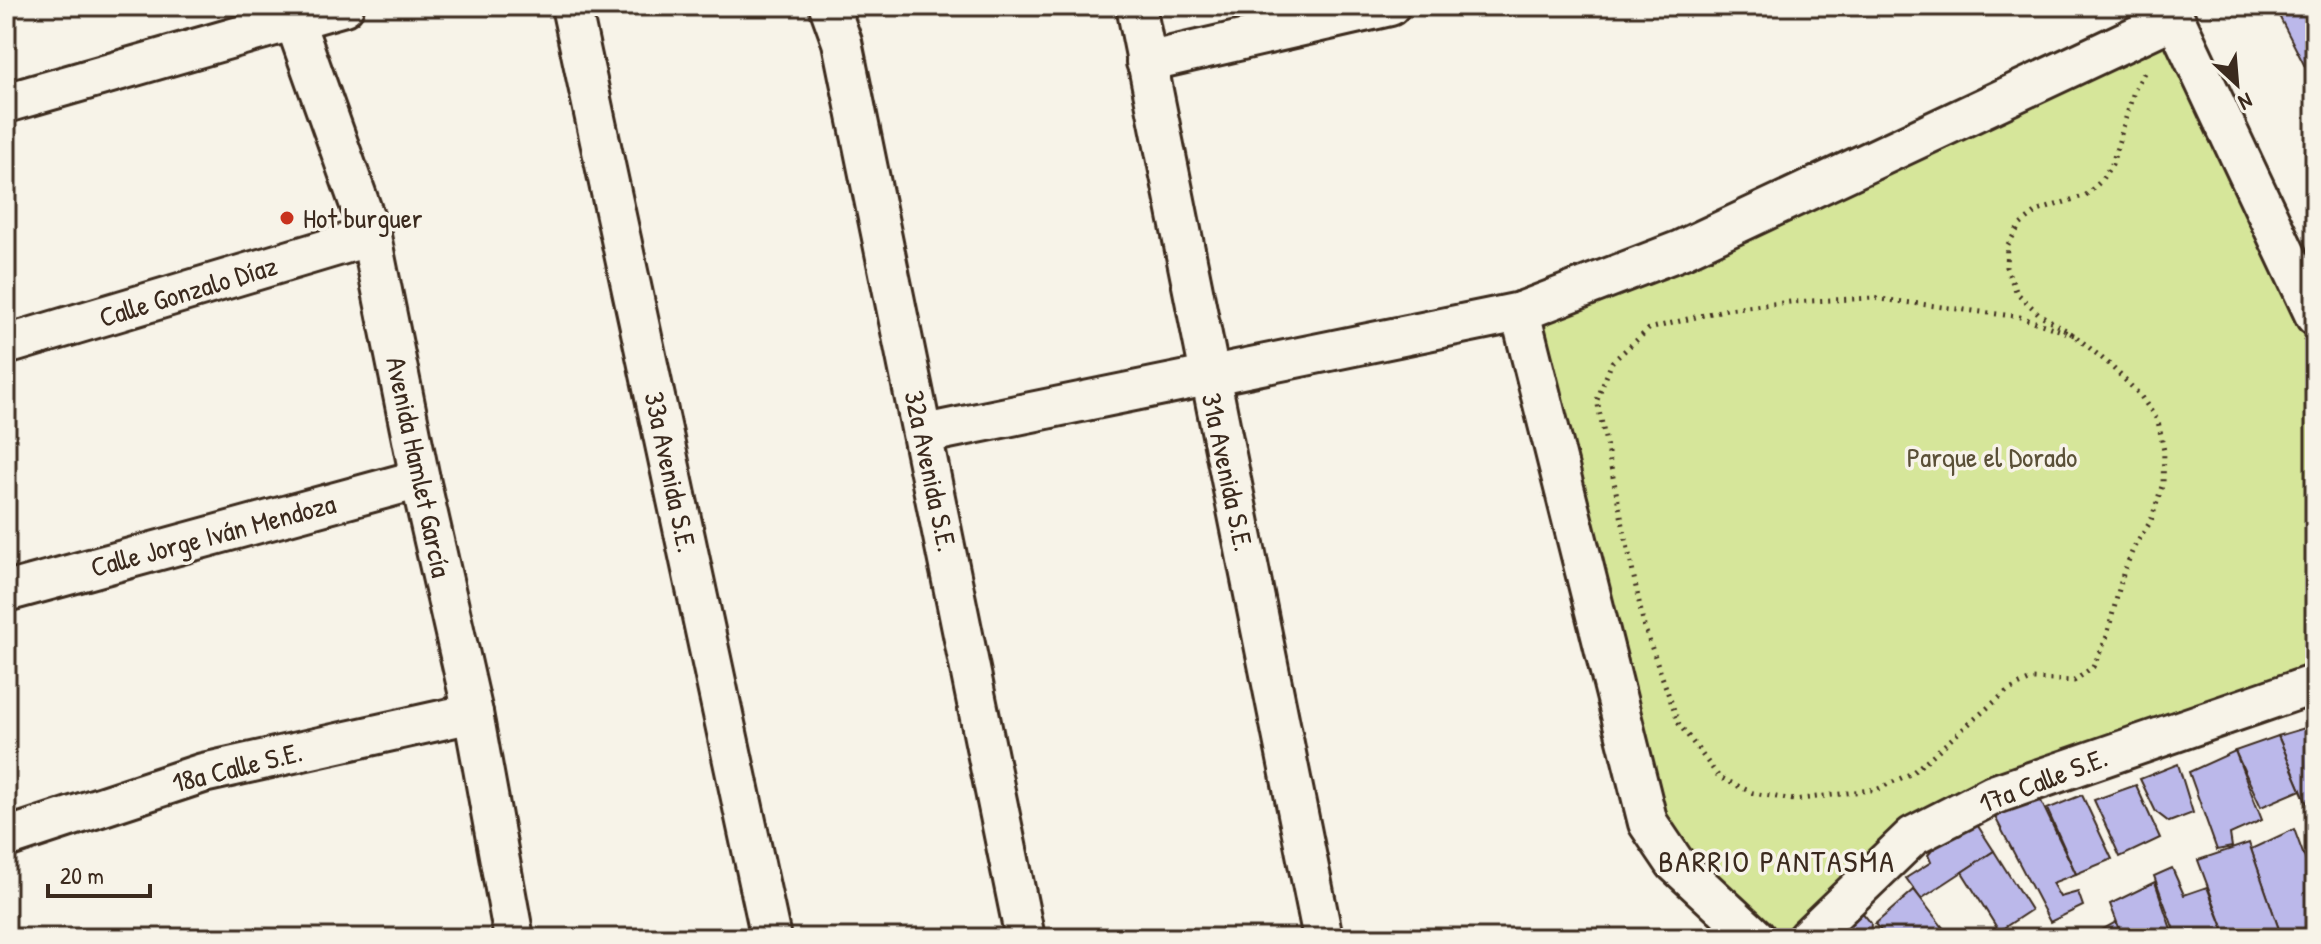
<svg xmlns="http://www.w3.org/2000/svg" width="2321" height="944" font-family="'Patrick Hand',sans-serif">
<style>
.green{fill:#d6e69a;stroke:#88885c;stroke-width:2}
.building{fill:#bbb8ea;stroke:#3b2a1e;stroke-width:2}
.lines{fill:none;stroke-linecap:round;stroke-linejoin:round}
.minor-casing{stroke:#3b2a1e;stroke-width:44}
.path{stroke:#3b2a1e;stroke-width:5;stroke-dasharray:2 6;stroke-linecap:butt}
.minor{stroke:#f7f3e8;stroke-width:38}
.poi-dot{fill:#c8321e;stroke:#f7f3e8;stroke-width:3}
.labels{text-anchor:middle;stroke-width:7;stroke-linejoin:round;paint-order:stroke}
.poi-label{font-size:28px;fill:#3b2a1e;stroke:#f7f3e8;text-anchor:start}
.street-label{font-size:28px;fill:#3b2a1e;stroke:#f7f3e8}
.park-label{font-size:28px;fill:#5a5037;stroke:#f7f3e8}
.neighbourhood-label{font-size:30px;letter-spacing:2px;fill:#3b2a1e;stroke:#f7f3e8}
</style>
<rect width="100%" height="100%" fill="#f7f3e8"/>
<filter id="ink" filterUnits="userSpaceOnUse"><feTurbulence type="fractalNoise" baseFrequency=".0125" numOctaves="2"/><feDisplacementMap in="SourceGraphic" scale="16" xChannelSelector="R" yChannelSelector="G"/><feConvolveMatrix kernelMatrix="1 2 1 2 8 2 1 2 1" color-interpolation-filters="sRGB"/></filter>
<g filter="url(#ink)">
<polygon class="green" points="2175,18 2315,316 2315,684 1993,795 1807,938 1756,938 1675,863 1520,312"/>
<g class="building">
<polygon points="2274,6 2315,6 2315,86"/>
<polygon points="2315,725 2315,823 2278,736"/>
<polygon points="2278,736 2301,790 2261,807 2235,751"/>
<polygon points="2235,751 2262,820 2230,834 2232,847 2217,850 2189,772"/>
<polygon points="2178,764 2193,813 2169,822 2156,812 2140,779"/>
<polygon points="2136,785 2160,838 2120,857 2094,800"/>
<polygon points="2082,795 2112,859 2076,874 2047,809"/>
<polygon points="2039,797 2076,874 2052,883 2060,897 2078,892 2083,906 2050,922 1995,817"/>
<polygon points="1976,823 1994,851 1921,899 1906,878 1931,862 1928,855 1936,846 1954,832"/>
<polygon points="2294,829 2315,886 2315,938 2282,938 2251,849"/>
<polygon points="2249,843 2251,849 2282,938 2227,938 2198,860"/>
<polygon points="1994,851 2031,910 1999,931 1962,872"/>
<polygon points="2172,868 2184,895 2207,887 2227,938 2177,938 2154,876"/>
<polygon points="2155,882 2174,938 2123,938 2110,904"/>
<polygon points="1914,890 1951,938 1887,938 1875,924"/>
<polygon points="1857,906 1871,923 1870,935 1820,938"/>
<polygon points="2116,922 2122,938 2097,938 2095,934"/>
<polygon points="1870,935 1884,935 1887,938 1850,938"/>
</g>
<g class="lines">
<g class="minor-casing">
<g id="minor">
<polyline points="286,6 294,20 371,236 420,479 473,713 514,938"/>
<polyline points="571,6 771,938"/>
<polyline points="829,6 842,42 1025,938"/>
<polyline points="1136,6 1323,938"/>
<polyline points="2169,6 2315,316"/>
<polyline points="1146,62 1390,6"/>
<polyline points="6,103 344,6"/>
<polyline points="1520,312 1648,823 1675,863 1756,938"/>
<polyline points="6,345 371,236"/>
<polyline points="924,434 1520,312 1681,250 2175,18"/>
<polyline points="6,592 420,479"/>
<polyline points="6,838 203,773 473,713"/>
<polyline points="1807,938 1913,836 1993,795 2315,684"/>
</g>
</g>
<polyline class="path" points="2074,335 2020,317 1873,298 1791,302 1727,309 1649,329 1612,362 1597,400 1644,626 1679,724 1719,777 1753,793 1794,800 1878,789 1912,773 2007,691 2033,679 2074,681 2093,667 2106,639 2123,574 2134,547 2151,521 2163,483 2164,451 2158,421 2140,395 2109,364 2074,335 2039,314 2017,293 2006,267 2007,246 2020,225 2038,211 2086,195 2100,182 2112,164 2134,91 2145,71"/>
<use href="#minor" class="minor"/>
</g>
</g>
<circle class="poi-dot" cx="287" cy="218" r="8"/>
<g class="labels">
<g class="poi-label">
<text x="303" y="228">Hot burguer</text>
</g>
<g class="street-label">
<text transform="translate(188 291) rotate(-17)" y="10">Calle Gonzalo Díaz</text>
<text transform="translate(419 467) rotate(78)" y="10">Avenida Hamlet García</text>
<text transform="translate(931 471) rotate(78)" y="10">32a Avenida S.E.</text>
<text transform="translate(671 472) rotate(78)" y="10">33a Avenida S.E.</text>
<text transform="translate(1228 472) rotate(78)" y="10">31a Avenida S.E.</text>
<text transform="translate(213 535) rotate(-15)" y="10">Calle Jorge Iván Mendoza</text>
<text transform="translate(237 767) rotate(-14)" y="10">18a Calle S.E.</text>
<text transform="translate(2043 780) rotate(-21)" y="10">17a Calle S.E.</text>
</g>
<g class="park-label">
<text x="1992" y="467">Parque el Dorado</text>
</g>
<g class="neighbourhood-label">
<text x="1777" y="872">BARRIO PANTASMA</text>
</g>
</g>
<rect width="2321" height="944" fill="none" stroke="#f7f3e8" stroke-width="32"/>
<rect x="16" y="16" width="2289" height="912" fill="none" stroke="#3b2a1e" stroke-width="3" filter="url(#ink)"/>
<g transform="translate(2237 84) rotate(154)" stroke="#f7f3e8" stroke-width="6" paint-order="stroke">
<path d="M0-6L14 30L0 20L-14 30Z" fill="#3b2a1e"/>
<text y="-12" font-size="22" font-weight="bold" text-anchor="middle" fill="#3b2a1e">N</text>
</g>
<path d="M48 884v12h102v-12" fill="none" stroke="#3b2a1e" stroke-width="4"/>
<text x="60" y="884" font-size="24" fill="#3b2a1e" stroke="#f7f3e8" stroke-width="6" paint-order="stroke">20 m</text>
</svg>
